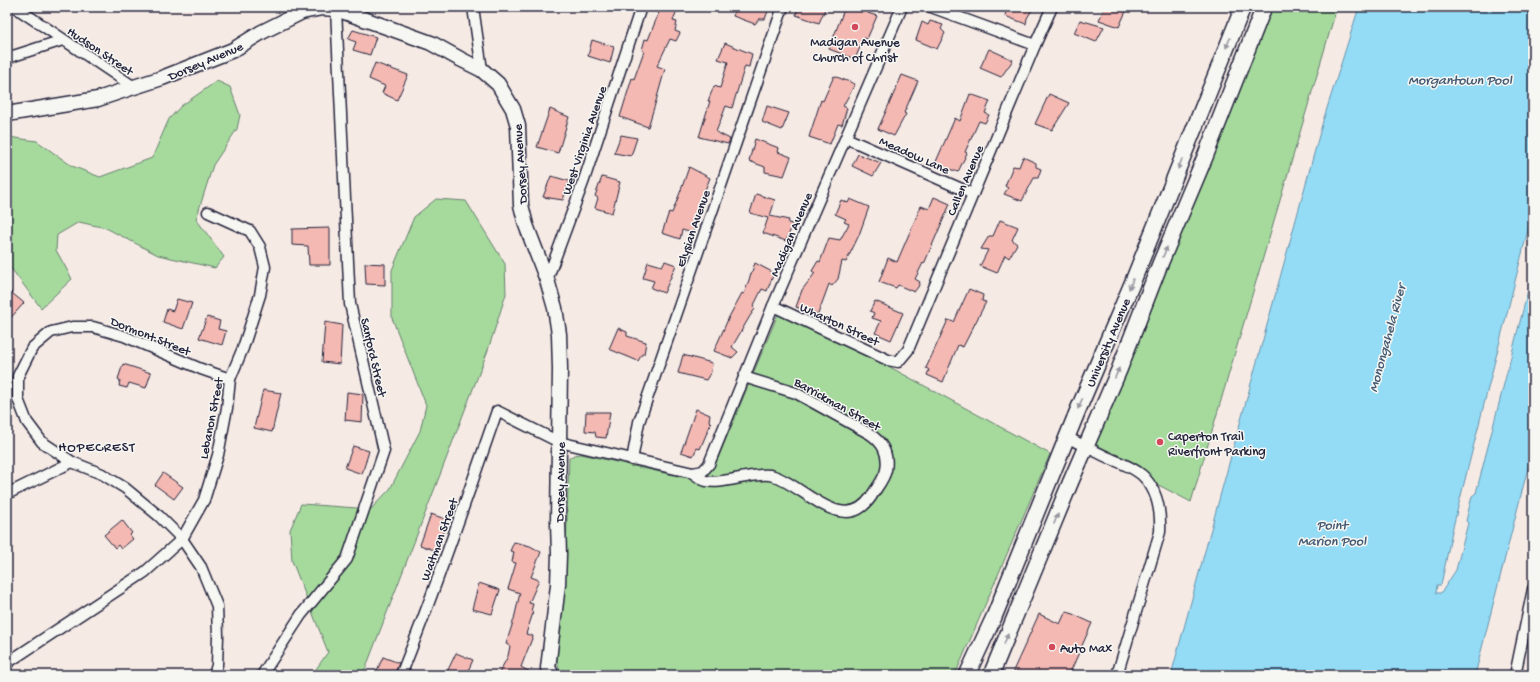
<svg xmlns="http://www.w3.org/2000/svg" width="1540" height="682" font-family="'Gochi Hand',sans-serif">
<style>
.green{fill:#a6da9d;stroke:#647e6c}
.water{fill:#94dcf6;stroke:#6692ab}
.building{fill:#f5b9b3;stroke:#22223b}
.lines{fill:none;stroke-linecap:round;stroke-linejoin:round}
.street-casing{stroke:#22223b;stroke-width:13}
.secondary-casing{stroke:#22223b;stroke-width:17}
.primary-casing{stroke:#22223b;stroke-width:18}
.street{stroke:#f6f6f2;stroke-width:10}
.secondary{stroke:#f6f6f2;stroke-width:14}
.primary{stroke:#f6f6f2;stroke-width:15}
.oneway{fill:#9797a0}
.poi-dot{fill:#d1495b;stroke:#f6f6f2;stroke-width:1.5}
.labels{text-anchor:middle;stroke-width:3;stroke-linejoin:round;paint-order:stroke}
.poi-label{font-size:13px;fill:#22223b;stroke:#f6f6f2;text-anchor:start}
.street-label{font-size:13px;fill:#22223b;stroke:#f6f6f2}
.water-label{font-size:14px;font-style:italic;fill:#445a73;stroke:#f6f6f2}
.neighbourhood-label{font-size:14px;letter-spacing:1px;fill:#22223b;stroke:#f6f6f2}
</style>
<rect width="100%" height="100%" fill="#f6eae5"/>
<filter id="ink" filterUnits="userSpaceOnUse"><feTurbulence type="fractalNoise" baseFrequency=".025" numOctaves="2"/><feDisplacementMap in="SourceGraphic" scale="8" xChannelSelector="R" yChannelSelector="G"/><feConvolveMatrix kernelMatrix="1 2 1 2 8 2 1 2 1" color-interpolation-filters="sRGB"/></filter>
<g filter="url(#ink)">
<g class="green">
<polygon points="1264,7 1337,7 1191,502 1086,447"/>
<polygon points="217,81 230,87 240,115 237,129 213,165 196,219 224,257 215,268 158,255 106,228 79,222 57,235 56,250 72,279 41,308 7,263 7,138 8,137 37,141 72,166 100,177 152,158 169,119 181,106"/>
<polygon points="436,199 466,201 505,264 506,294 488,350 363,675 312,675 328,652 292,561 290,530 301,504 371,509 390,489 420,431 426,405 392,318 392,270 414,217"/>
<path d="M778,314L888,366L1050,454L955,675H561L557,662V651L562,611L566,549L569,458L574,455L581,454L682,477C702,480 709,476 718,458Z"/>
</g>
<polygon class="water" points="1359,7 1533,7 1533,210 1452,531 1441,585 1437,585 1436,593 1441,593 1456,570 1468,523 1466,521 1472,496 1476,493 1533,271 1533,448 1475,675 1171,675 1323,121"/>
<g class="building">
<polygon points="661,7 678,7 673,21 677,22 675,31 680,33 676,41 670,39 657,66 665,69 656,101 648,127 620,117 632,78 634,79 644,51 642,50 645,39 648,40"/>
<polygon points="736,7 757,7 768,11 765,19 759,19 755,24 733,16"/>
<polygon points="798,7 826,7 819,23 796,15"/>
<polygon points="845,7 871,7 868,13 877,16 867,39 864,38 855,59 829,49"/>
<polygon points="1007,7 1026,7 1032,10 1027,18 1026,24 1005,16"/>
<polygon points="1105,7 1120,7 1127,9 1119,27 1099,20"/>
<polygon points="1080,20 1104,27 1096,42 1074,33"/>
<polygon points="930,21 943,25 941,29 945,33 937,49 916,40 922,22 928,25"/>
<polygon points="353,30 376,37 370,55 353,50 356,42 348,39"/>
<polygon points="592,40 614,47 610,63 588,56"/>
<polygon points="725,43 752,54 749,67 745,66 732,108 726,106 716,132 730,139 728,144 699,137 710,101 708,101 714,86 720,88 728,62 718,59"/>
<polygon points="989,49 1013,60 1001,77 980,68"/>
<polygon points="375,63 408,75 397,100 382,93 385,86 369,79"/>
<polygon points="902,75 918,81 904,113 906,114 894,136 878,129"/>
<polygon points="834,76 855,84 843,106 847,108 842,125 838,124 830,144 809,137 821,100 823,101"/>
<polygon points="970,94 990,101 985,113 989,115 985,123 979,121 965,152 967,153 958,172 935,164 955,118 960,121"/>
<polygon points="1049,94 1069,103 1052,130 1035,124"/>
<polygon points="767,106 789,113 782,130 762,122"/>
<polygon points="550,109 569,117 558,153 537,147"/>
<polygon points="621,135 637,138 631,156 614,153"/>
<polygon points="755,139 779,148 778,152 791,157 784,176 765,172 765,167 749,161"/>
<polygon points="858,154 881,163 873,176 852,166"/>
<polygon points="1023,157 1036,163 1036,167 1041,169 1038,178 1034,178 1022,201 1004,194 1008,188 1005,186 1013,166 1019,167"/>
<polygon points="689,167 710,178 702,197 706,198 696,220 693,233 682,230 680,239 662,233 669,212 672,213 681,190"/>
<polygon points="551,176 569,181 563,200 543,197"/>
<polygon points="602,177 620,182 612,213 595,208 598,198 595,196"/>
<polygon points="756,194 775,200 770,216 789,220 788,223 793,224 786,241 763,233 768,218 750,213"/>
<polygon points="934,197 950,204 924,264 923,263 915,279 920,282 918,287 914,292 898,285 896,288 879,282 888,258 897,262 921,206 929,209"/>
<polygon points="850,199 869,207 859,235 846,262 842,261 838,279 832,286 829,284 818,314 796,307 802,290 815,273 812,271 818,261 820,262 829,238 840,240 849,224 844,222 846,219 835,214 841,200 848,203"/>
<polygon points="1000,220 1018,227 1012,240 1017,244 1009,258 1005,255 997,273 980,266 988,250 981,249 989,236 993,236"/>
<polygon points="330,228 330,265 309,265 308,246 292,245 292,229"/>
<polygon points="665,261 676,265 664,293 651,288 654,281 643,278 648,262 662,266"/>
<polygon points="365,263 385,264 385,285 366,284"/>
<polygon points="755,263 774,273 767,291 762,289 753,307 755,309 750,316 732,347 738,352 732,358 714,351 729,317 742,293 744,294"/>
<polygon points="7,289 24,303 7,322"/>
<polygon points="969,289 983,295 982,301 986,302 963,347 958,345 943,382 927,375 929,370 926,368 948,320 954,322"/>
<polygon points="177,299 192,303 183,329 163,322 167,309 173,311"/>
<polygon points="875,301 903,313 891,340 875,333 881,321 872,318 874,313 870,311"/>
<polygon points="207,317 220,321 218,329 226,331 222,345 199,338"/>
<polygon points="325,322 342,325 340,364 322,362"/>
<polygon points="618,328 627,332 627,336 646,342 644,354 642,354 638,361 609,349"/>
<polygon points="683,355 712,363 711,372 706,380 678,373"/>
<polygon points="123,364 151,373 146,388 129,383 127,388 119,386 120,380 118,379"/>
<polygon points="263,390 281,393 272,432 254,428"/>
<polygon points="347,392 363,394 362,422 345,420"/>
<polygon points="696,409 710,415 709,421 711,423 700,449 697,448 693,456 681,452"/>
<polygon points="586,412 610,412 606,438 596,437 595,432 585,431"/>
<polygon points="353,446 369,451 362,474 345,468"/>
<polygon points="163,473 183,487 174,499 155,485"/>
<polygon points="431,514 448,520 437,551 420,545"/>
<polygon points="122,520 132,533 130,535 133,539 121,549 118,545 115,548 104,535"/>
<polygon points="514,542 530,546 541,552 531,577 539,580 529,603 533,604 531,611 533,613 526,634 533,636 521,667 535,675 498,675 508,656 510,646 506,644 514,619 520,593 508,589 516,563 512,562 514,552 510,551"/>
<polygon points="479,583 500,590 492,614 472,609"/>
<polygon points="1066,611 1092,623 1069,675 1023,675 1013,671 1039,614 1060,624"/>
<polygon points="456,653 473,660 466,675 453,675 447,672"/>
<polygon points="383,657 399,663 394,675 375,675"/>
</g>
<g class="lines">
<g class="street-casing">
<g id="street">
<polyline points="15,7 134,87"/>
<polyline points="473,7 482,70"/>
<polyline points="931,7 1035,45"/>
<polyline points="7,58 63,40"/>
<polyline points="846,138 973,194"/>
<polyline points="547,280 584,180 641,7"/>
<polyline points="773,306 888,360 898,362 908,350 1035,45 1052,7"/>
<path d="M1067,437C1081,445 1095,451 1109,458C1119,462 1133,467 1142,475C1158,490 1161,511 1160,532L1117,675"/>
<polyline points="632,460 639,422 783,7"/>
<path d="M693,473C697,476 702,480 706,481C723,485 753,472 770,475C801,482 843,538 871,497C876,488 884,480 886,470C889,454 883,443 870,434L796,393L744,377"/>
<polyline points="7,494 72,462"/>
<polyline points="7,663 145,572 182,539 204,500 218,455 227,408 230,379 243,348 260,295 265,267 260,247 250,231 208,212"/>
<polyline points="214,675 217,665 218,636 217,606 201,567 182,539 159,516 125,488 102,474 72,462 42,442 27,422 18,399 18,376 32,348 51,332 72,327 93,327 124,336 201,369 230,379"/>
<polyline points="262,675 301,615 347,559 384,451 350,304 336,9"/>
<path d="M401,675C436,588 466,500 497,411L559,442L693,473L703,471L709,464L773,306L902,7"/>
<polyline points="1515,675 1533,589"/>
</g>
</g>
<g class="secondary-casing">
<polyline id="secondary" points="7,114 98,99 134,87 162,78 233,50 262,32 302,12 322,8 336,9 431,43 460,59 482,70 498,84 513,109 518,126 521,205 526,225 547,280 555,308 559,334 560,369 558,523 559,554 558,585 548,668 552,675"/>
</g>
<g class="primary-casing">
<g id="primary">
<polyline points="967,675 994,617 1078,410 1131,286 1243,7"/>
<polyline points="991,675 1071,481 1119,370 1160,264 1205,157 1264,7"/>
</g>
</g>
<use href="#street" class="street"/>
<use href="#secondary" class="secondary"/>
<use href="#primary" class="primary"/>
</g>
<defs><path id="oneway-solid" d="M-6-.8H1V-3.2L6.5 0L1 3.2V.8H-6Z"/></defs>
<g class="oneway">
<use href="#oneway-solid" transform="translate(1228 43) rotate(112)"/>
<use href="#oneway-solid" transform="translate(1180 164) rotate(112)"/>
<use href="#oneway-solid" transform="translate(1165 252) rotate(-67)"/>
<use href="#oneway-solid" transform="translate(1131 284) rotate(112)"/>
<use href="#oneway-solid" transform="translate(1117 373) rotate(-67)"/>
<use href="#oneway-solid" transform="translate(1080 404) rotate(113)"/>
<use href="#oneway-solid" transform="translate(1056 519) rotate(-68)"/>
<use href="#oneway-solid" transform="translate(1006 639) rotate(-67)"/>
</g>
</g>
<g class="poi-dot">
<circle cx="855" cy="27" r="4"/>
<circle cx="1160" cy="442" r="4"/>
<circle cx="1052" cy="647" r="4"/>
</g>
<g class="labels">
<g class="poi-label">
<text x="855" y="46" text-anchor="middle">Madigan Avenue<tspan x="855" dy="15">Church of Christ</tspan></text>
<text x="1168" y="440">Caperton Trail<tspan x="1168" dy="15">Riverfront Parking</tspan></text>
<text x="1060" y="652">Auto Max</text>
</g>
<g class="street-label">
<text transform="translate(101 50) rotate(34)" y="5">Hudson Street</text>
<text transform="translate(205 60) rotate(-23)" y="5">Dorsey Avenue</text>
<text transform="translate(583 140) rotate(-71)" y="5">West Virginia Avenue</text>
<text transform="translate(915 154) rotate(24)" y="5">Meadow Lane</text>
<text transform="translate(519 164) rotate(-94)" y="5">Dorsey Avenue</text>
<text transform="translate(964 180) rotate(-67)" y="5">Callen Avenue</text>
<text transform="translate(692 228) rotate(-71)" y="5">Elysian Avenue</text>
<text transform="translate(790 234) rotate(-67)" y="5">Madigan Avenue</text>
<text transform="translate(840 323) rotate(25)" y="5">Wharton Street</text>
<text transform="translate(151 335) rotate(22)" y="5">Dormont Street</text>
<text transform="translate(1107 342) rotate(-67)" y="5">University Avenue</text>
<text transform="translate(375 357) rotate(77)" y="5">Sanford Street</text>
<text transform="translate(838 403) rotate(29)" y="5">Barrickman Street</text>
<text transform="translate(210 418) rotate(-79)" y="5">Lebanon Street</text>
<text transform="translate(559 482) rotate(-89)" y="5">Dorsey Avenue</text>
<text transform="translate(438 539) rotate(-70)" y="5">Waitman Street</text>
</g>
<g class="water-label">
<text x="1460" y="84">Morgantown Pool</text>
<text transform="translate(1386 338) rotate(-75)" y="5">Monongahela River</text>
<text x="1332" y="529">Point<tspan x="1332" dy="16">Marion Pool</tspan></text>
</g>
<g class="neighbourhood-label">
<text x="97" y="451">HOPECREST</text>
</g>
</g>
<rect width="1540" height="682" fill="none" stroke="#f6f6f2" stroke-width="24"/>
<rect x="12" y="12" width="1516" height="658" fill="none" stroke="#22223b" stroke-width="1.5" filter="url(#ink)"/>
</svg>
